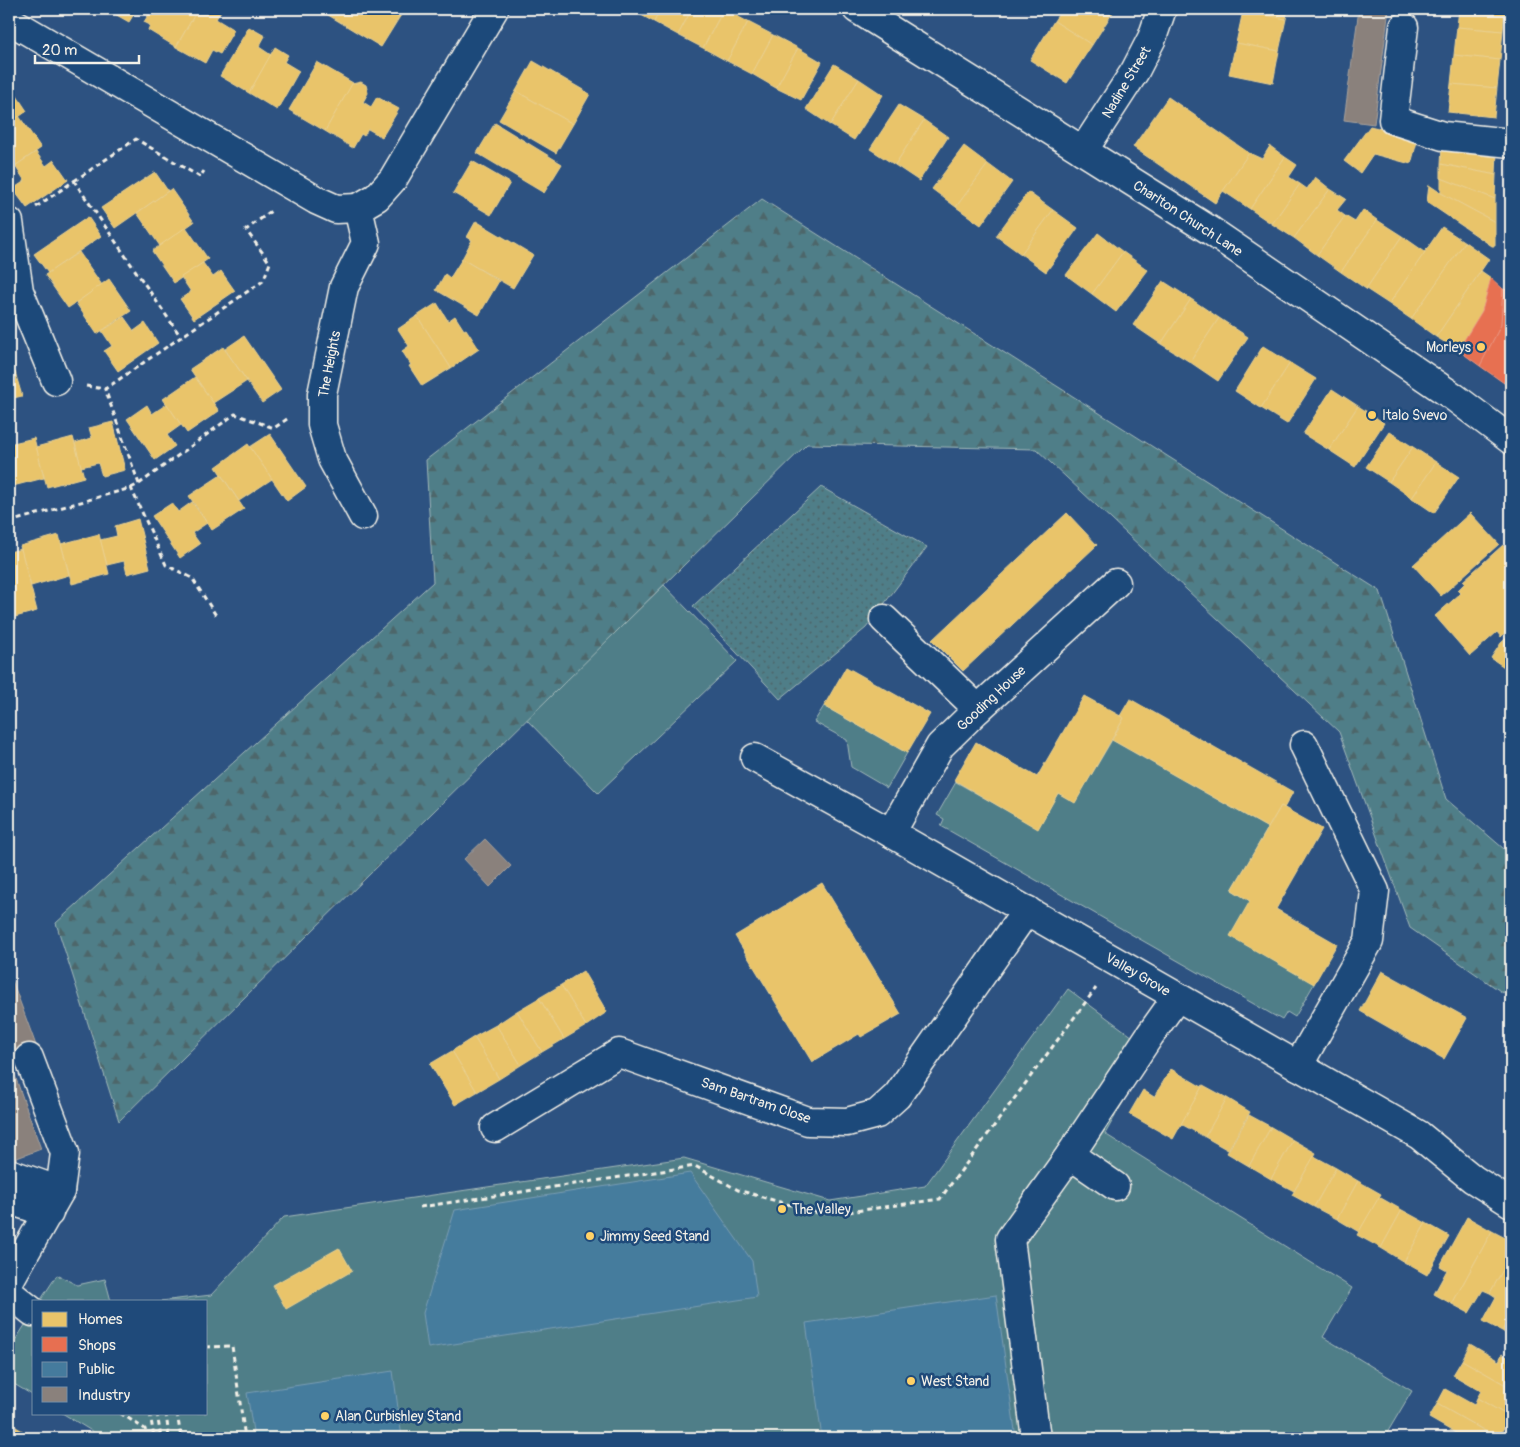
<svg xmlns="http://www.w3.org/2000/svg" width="1520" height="1447" font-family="Pangolin,sans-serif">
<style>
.green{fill:#507e88;stroke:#a2b8b8}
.forest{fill:url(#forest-firs);stroke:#a2b8b8}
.park{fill:url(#park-dots);stroke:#a2b8b8}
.homes{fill:#e9c46a;stroke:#ecd290}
.shops{fill:#e76f51;stroke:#eb967e}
.public{fill:#457b9d;stroke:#7a9eb4}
.industry{fill:#8a817c;stroke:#aaa39c}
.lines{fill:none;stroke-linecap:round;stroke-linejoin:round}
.minor-casing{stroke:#f4f1e8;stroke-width:31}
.path{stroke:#f4f1e8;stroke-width:3;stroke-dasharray:5 4;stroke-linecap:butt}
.minor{stroke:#1f4a7a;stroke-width:28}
.poi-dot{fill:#ffd166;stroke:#1f4a7a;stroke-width:2}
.labels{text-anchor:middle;stroke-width:5;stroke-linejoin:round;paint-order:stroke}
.street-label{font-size:14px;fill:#f4f1e8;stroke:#1f4a7a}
.poi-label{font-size:14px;fill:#f4f1e8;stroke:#1f4a7a;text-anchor:start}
</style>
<defs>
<pattern id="forest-firs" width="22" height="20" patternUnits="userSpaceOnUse" patternTransform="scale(1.25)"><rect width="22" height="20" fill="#507e88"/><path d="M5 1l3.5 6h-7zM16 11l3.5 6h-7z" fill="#4d666a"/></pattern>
<pattern id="park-dots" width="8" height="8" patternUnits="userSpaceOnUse" patternTransform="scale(1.25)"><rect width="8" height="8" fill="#507e88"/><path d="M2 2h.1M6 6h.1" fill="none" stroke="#4d666a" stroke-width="1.8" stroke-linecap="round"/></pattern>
</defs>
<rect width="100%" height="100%" fill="#2d5281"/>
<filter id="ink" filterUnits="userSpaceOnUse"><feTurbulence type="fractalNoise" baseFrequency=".02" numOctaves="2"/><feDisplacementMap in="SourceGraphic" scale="10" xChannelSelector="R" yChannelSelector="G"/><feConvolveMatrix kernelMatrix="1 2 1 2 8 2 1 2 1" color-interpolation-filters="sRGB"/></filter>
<g filter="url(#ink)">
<g class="green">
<polygon points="664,585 737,661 598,793 525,718"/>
<polygon points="824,706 907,753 887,788 851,767 847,740 814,722"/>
<polygon points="1112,740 1268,828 1232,890 1250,901 1314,984 1295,1017 1287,1012 1282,1020 941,826 944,819 937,815 956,782 1038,828 1058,793 1075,802"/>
<polygon points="1068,989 1152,1051 1105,1134 1352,1288 1323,1337 1412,1391 1384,1438 103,1438 62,1413 206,1413 206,1301 161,1301 211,1295 284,1217 684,1158 830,1201 925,1186"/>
<polygon points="57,1275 77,1285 105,1279 111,1301 40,1301"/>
<polygon points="34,1311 34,1396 9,1381 9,1356 12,1352 9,1350"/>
</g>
<polygon class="forest" points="762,199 1380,591 1446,799 1511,855 1511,981 1503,993 1410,928 1339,732 1036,449 807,444 119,1121 56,923 433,582 426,460"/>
<polygon class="park" points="821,487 927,547 866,628 780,699 693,606"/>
<g class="homes">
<polygon points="106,9 137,9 129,22"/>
<polygon points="152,9 198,9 176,47 148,30 150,25 144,22"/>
<polygon points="198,9 222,9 216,19 234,30 220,54 212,50 205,63 176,47"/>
<polygon points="321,9 383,9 399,18 381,47 320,10"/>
<polygon points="383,9 405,9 399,18"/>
<polygon points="630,9 661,9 654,22"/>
<polygon points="661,9 692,9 678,35 654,22"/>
<polygon points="692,9 724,9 703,48 678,35"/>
<polygon points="724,9 748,22 727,61 703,48"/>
<polygon points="1062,9 1115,9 1092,45 1054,21"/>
<polygon points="1243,9 1288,9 1286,19 1243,11"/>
<polygon points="1459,9 1505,9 1503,31 1457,27"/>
<polygon points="1243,11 1286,19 1279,51 1236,43"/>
<polygon points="1054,21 1092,45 1067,83 1030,60"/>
<polygon points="748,22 773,35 752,74 727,61"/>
<polygon points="249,27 265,36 259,47 271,55 249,93 220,76"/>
<polygon points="1457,27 1503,31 1500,60 1454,55"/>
<polygon points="773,35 798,48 776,88 752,74"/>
<polygon points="1236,43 1279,51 1273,83 1229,74"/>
<polygon points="275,47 288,55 284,62 299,71 277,110 249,93"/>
<polygon points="798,48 822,62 801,100 776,88"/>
<polygon points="1454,55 1500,60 1497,88 1451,84"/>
<polygon points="533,61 590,94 573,124 516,91"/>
<polygon points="317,62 353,83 325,131 289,110"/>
<polygon points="834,64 859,79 830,125 806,109"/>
<polygon points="859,79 883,95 854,140 830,125"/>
<polygon points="361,82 366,85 368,93 363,102 371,107 377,97 399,109 382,137 368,129 364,136 361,134 353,148 325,131 352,84"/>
<polygon points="9,84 27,111 9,124"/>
<polygon points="1451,84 1497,88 1494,117 1448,112"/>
<polygon points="516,91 573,124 556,153 499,120"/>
<polygon points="1168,97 1249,153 1215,203 1133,147"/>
<polygon points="899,105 924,120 895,165 870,149"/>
<polygon points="19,116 41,148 9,170 9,124"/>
<polygon points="924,120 948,137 919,181 895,165"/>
<polygon points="495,123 562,164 544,193 477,153"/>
<polygon points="1370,126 1418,138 1411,164 1373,154 1360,173 1344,161"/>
<polygon points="964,146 988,164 956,207 932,189"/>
<polygon points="1270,146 1285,157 1250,209 1223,191 1249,153 1262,159"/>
<polygon points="1442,146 1497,151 1496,175 1441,164"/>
<polygon points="36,152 46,166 54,160 68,180 27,208 13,189 25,181 15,166"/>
<polygon points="1285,157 1297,165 1289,177 1300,184 1272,224 1250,209"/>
<polygon points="472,161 510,183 491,215 453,193"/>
<polygon points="988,164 1012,182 981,225 956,207"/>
<polygon points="1441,164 1496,175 1495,199 1441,178"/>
<polygon points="155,172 168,191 115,228 101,208"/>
<polygon points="1315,177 1330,189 1294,238 1272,224 1300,184 1307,189"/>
<polygon points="1441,178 1495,199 1495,222 1441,193"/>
<polygon points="1429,185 1441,193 1495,222 1495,246 1492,246 1427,202"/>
<polygon points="171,189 194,222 160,246 137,213"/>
<polygon points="1330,189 1346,199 1337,210 1345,216 1317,255 1294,238"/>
<polygon points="1028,192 1053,210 1021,254 996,236"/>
<polygon points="1053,210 1078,228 1046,272 1021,254"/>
<polygon points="1363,210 1377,220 1341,272 1317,255 1345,216 1355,222"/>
<polygon points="88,217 101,236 48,273 34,254"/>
<polygon points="1377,220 1402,236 1366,289 1341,272"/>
<polygon points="476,221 533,255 513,288 462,259 472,240 467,237"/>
<polygon points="186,227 208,259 174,283 152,251"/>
<polygon points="1442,227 1465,242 1411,319 1389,304"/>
<polygon points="1098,233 1123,252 1092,294 1066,275"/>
<polygon points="1402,236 1425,252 1389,304 1366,289"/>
<polygon points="1465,242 1489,259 1436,337 1411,319"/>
<polygon points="79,252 102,285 68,308 45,275"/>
<polygon points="1123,252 1148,270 1116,312 1092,294"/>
<polygon points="462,259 499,281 479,315 436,290 445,274 450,278"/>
<polygon points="203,263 213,277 221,271 235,291 194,319 180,299 191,292 181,277"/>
<polygon points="1481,271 1491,278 1482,311 1458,350 1436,337"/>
<polygon points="109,279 131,311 97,334 76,303"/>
<polygon points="1163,281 1191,299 1161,344 1133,325"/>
<polygon points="1191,299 1219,318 1190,362 1161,344"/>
<polygon points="437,303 448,321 455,316 464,330 466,329 479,349 451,368 417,316"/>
<polygon points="417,316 451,368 422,386 409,366 411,365 402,351 409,346 398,329"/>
<polygon points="124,317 134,331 145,323 158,343 118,371 104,351 112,346 102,331"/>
<polygon points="1219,318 1248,337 1218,381 1190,362"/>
<polygon points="244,336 281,390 262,403 225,349"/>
<polygon points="1263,346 1290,363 1261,408 1235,391"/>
<polygon points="223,347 247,381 213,403 190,369"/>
<polygon points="1290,363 1316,379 1287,424 1261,408"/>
<polygon points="1511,364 1511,388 1504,383"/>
<polygon points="15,372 22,396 9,399 9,374"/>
<polygon points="195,377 219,411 187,433 163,399"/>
<polygon points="1332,389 1358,406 1329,450 1303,434"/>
<polygon points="167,404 181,425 167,435 175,446 155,460 127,419 147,405 152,414"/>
<polygon points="1358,406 1384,423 1355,467 1329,450"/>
<polygon points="113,422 125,470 102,476 98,463 81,467 75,443 92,438 89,428"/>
<polygon points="1390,432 1413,447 1389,482 1366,467"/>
<polygon points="270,434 306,487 287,501 250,447"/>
<polygon points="73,437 84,477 47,487 36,447"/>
<polygon points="34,438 44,478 9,487 9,444"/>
<polygon points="248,444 272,479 239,501 216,467"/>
<polygon points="1413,447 1436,462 1412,498 1389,482"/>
<polygon points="1436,462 1459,477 1434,513 1412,498"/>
<polygon points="221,475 244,509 212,530 189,496"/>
<polygon points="192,502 207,523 192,533 200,544 180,558 152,516 172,503 178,512"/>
<polygon points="1067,513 1097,545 963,671 932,640"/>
<polygon points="1470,513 1499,544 1441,596 1413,565"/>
<polygon points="138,519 150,568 127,574 124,561 107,565 100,540 117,536 115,526"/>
<polygon points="99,534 109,574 72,584 61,544"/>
<polygon points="59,535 69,575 31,586 20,546"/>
<polygon points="1503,545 1511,554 1511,630 1509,632 1508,630 1501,637 1497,632 1470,656 1435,616 1461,593 1458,590 1465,583 1463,581"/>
<polygon points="21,549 37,611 15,617 9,595 9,552"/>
<polygon points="1511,634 1511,667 1509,665 1507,669 1491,658 1501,643"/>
<polygon points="846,667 930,714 907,753 824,706"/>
<polygon points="1084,696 1124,718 1075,803 1058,793 1038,829 954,780 976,742 1037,777"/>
<polygon points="1130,699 1293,792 1284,808 1281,806 1268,828 1112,740 1124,718 1120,716"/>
<polygon points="1281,806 1322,829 1276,909 1337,944 1314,984 1230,936 1250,901 1232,890"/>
<polygon points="822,883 901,1014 861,1037 859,1034 812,1062 735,936"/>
<polygon points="583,971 607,1012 586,1026 561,985"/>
<polygon points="1382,971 1467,1018 1444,1059 1360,1011"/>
<polygon points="561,985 586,1026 564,1039 539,998"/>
<polygon points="539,998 564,1039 542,1052 517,1011"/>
<polygon points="517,1011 542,1052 521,1065 496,1025"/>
<polygon points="496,1025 521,1065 499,1079 474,1037"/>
<polygon points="474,1037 499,1079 477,1092 452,1051"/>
<polygon points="452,1051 477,1092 455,1105 430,1064"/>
<polygon points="1171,1069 1202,1087 1173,1139 1129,1114 1143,1090 1154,1097"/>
<polygon points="1203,1085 1227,1098 1205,1137 1181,1124"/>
<polygon points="1227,1098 1250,1112 1228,1150 1205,1137"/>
<polygon points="1249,1115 1271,1127 1249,1166 1227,1153"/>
<polygon points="1271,1127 1293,1140 1271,1179 1249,1166"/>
<polygon points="1293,1140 1316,1153 1294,1191 1271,1179"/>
<polygon points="1314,1156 1336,1168 1314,1207 1292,1195"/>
<polygon points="1336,1168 1358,1181 1337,1219 1314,1207"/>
<polygon points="1358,1181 1381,1194 1359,1232 1337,1219"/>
<polygon points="1379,1197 1402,1210 1381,1248 1357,1235"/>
<polygon points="1402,1210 1426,1223 1404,1262 1381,1248"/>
<polygon points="1467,1217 1492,1231 1452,1304 1434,1294 1447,1270 1440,1266"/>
<polygon points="1426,1223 1449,1236 1427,1275 1404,1262"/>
<polygon points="1492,1231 1511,1241 1511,1256 1490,1293 1483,1290 1469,1313 1452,1304"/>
<polygon points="339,1248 352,1271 286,1309 273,1285"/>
<polygon points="1511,1256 1511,1314 1502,1331 1483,1321 1496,1297 1490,1293"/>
<polygon points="1511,1314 1511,1337 1502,1331"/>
<polygon points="1470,1344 1499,1361 1502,1354 1511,1359 1511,1388 1462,1360"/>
<polygon points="1462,1360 1511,1388 1510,1417 1477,1398 1481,1391 1453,1375"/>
<polygon points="1445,1389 1474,1405 1477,1398 1510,1417 1498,1438 1437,1404"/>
<polygon points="1437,1404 1497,1438 1454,1438 1457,1434 1429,1418"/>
<polygon points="9,1423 21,1430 16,1438 9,1438"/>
<polygon points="21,1430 34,1438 16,1438"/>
</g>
<g class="shops">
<polygon points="1491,278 1503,289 1501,325 1480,366 1458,350 1482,311"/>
<polygon points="1503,289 1511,291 1511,364 1504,383 1480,366 1501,325"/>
</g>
<g class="public">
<polygon points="690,1173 752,1261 757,1297 428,1348 423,1313 455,1210"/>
<polygon points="996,1295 1016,1438 822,1438 806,1323"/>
<polygon points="393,1371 402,1438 254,1438 247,1393"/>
</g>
<g class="industry">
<polygon points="1359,9 1389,9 1374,124 1344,120"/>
<polygon points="485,839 511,866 490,887 464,859"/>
<polygon points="9,972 37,1048 9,1059"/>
<polygon points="9,1059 41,1149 9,1161"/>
</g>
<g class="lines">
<g class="minor-casing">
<g id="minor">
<polyline points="857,9 1211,231 1454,397 1511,440"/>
<polyline points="9,20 316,200 336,209 358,208"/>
<polyline points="1404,27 1393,120 1443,136 1511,143"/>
<polyline points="1083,151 1135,71 1152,38 1162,9"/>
<polyline points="9,222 19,291 56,381"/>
<polyline points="363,516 332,459 322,425 322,394 344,287 366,243 358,208 377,197 393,179 494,9"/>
<polyline points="884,619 978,709"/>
<polyline points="755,758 891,833 1419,1135 1473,1179 1511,1203"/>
<polyline points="891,833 940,746 978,709 1116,583"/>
<polyline points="29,1058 65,1153 60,1191"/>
<polyline points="1298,1066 1369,941 1375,891 1304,745"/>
<polyline points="495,1128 619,1053 808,1121 847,1122 877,1114 897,1096 1027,910"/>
<polyline points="1070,1155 1115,1186"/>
<polyline points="9,1173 60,1191 9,1281"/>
<polyline points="9,1200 49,1213"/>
<polyline points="9,1293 33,1312"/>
<polyline points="1036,1438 1010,1239 1070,1155 1150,1035 1177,997"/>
</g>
</g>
<g class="path">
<polyline points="74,181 136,139 200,177 204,171"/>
<polyline points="36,207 74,181 181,337"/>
<polyline points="86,386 105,389"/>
<polyline points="139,484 105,389 263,281 270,263 246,230 271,211"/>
<polyline points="131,488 139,484 235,414 274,428 290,417"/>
<polyline points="9,522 131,488 166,565 192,578 217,617"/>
<polyline points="420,1207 695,1166 738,1190 818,1213 848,1212 940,1199 1096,988"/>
<polyline points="206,1347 232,1346 245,1438"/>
<polyline points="120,1413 145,1429 147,1438"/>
<polyline points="150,1413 154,1438"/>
<polyline points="157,1413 161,1438"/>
<polyline points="166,1413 169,1438"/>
<polyline points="177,1413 181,1438"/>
</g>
<use href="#minor" class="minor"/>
</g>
</g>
<g class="poi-dot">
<circle cx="1481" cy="347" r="5"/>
<circle cx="1372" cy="415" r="5"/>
<circle cx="782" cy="1209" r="5"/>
<circle cx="590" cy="1236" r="5"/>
<circle cx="911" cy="1381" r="5"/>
<circle cx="325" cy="1416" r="5"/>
</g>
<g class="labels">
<g class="street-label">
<text transform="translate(1126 82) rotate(-59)" y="5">Nadine Street</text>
<text transform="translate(1188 218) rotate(33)" y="5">Charlton Church Lane</text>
<text transform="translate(329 364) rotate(-79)" y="5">The Heights</text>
<text transform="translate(991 698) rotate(-43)" y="5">Gooding House</text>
<text transform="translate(1138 974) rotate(30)" y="5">Valley Grove</text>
<text transform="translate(756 1100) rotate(19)" y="5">Sam Bartram Close</text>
</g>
<g class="poi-label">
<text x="1471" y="352" text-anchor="end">Morleys</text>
<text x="1382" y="420">Italo Svevo</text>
<text x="792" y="1214">The Valley</text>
<text x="600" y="1241">Jimmy Seed Stand</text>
<text x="921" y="1386">West Stand</text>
<text x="335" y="1421">Alan Curbishley Stand</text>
</g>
</g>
<rect width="1520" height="1447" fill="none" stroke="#1f4a7a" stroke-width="30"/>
<rect x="15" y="15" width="1490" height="1417" fill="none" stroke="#f4f1e8" stroke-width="2" filter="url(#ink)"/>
<rect x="32" y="1300" width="175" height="115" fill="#1f4a7a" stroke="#748da6"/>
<rect x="42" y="1312" width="25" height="15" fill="#e9c46a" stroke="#748da6"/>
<text x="78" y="1324" font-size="15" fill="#f4f1e8">Homes</text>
<rect x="42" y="1337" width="25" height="15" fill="#e76f51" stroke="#748da6"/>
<text x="78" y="1350" font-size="15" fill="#f4f1e8">Shops</text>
<rect x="42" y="1362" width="25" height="15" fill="#457b9d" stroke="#748da6"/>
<text x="78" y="1374" font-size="15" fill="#f4f1e8">Public</text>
<rect x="42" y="1387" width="25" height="15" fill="#8a817c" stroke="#748da6"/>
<text x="78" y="1400" font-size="15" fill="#f4f1e8">Industry</text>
<path d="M35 55v8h104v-8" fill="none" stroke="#f4f1e8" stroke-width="2.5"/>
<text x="42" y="55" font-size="15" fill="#f4f1e8" stroke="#1f4a7a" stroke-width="4" paint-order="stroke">20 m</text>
</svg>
